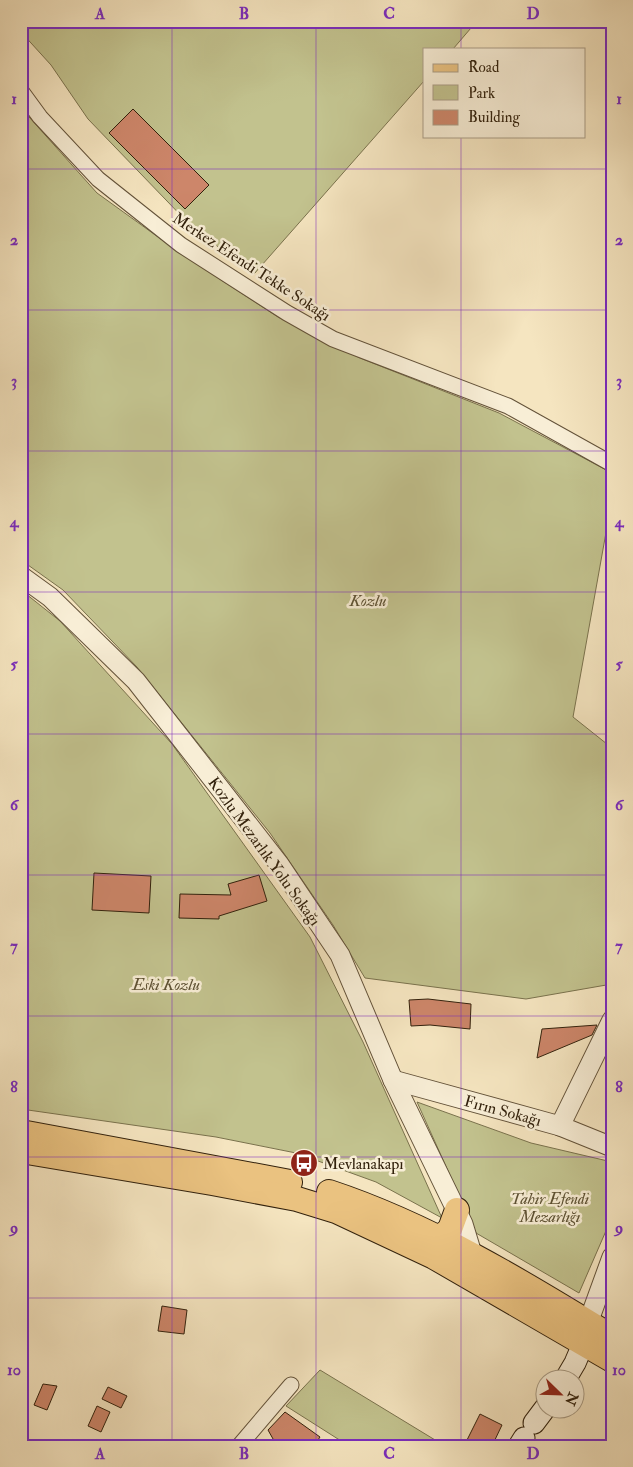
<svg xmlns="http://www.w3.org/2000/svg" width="633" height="1467" font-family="'IM FELL Double Pica',serif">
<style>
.green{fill:#c2c28e;stroke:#7a724d}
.building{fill:#cd866a;stroke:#32210c}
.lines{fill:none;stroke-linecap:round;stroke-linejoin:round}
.minor-casing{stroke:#635239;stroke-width:17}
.tertiary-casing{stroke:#635239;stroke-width:21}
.secondary-casing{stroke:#32210c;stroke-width:23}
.primary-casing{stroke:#32210c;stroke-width:26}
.minor{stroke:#f8eed6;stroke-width:15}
.tertiary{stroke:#f8eed6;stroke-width:19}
.secondary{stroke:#f8eed6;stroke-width:21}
.primary{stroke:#eac280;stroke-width:24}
.grid{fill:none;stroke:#7b2cbf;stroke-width:1;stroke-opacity:0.55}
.labels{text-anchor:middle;stroke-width:5;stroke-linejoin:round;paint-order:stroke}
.street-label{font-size:16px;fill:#32210c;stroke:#f8eed6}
.park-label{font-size:16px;font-style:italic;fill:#5d5133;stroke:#f8eed6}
.poi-label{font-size:16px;fill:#32210c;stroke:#f8eed6;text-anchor:start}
.neatline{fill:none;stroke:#7b2cbf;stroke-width:2}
.grid-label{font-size:16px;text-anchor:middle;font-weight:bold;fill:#7b2cbf}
</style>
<rect width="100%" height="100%" fill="#f5e5c0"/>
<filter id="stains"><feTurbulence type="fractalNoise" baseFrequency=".004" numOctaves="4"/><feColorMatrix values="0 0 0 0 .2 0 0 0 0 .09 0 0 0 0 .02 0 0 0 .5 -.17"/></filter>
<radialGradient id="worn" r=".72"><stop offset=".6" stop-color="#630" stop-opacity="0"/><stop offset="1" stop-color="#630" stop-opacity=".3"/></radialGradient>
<g class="green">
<polygon points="21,21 477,21 453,49 424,49 424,81 254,274 192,227 88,119 51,65 21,32"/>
<polygon points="21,108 97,193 183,255 278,317 360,358 499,413 612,473 612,499 573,717 612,748 612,984 526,999 365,978 333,925 270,833 137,667 63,590 21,560"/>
<polygon points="21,590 60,621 172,744 310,937 363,1042 442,1218 376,1182 296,1153 216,1137 21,1109"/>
<polygon points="417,1102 531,1143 612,1162 612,1217 579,1293 476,1233"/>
<polygon points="320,1370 445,1446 349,1446 286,1406"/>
</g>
<g class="building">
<polygon points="133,109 209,185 185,209 109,133"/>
<polygon points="94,873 151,876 149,913 92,910"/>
<polygon points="259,875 267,901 219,916 219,919 179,918 180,894 231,895 228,884"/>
<polygon points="428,999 471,1004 470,1029 430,1025 411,1026 409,1000"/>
<polygon points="597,1025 592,1035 537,1058 542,1029"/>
<polygon points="162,1306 187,1310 184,1334 158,1331"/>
<polygon points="43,1384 57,1386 47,1410 34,1405"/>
<polygon points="108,1387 127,1396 121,1408 102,1399"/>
<polygon points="97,1406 110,1412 101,1432 88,1426"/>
<polygon points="285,1412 320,1437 314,1446 277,1446 268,1430"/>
<polygon points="480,1414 502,1425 492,1446 464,1446"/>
</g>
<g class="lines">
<g class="minor-casing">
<g id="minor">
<polyline points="21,91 40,117 98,179 181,245 287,313 333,339 508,406 612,464"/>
<polyline points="239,1446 291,1385"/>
</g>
</g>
<g class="tertiary-casing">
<g id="tertiary">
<polyline points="21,576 50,597 136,681 279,864 340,955 393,1080 463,1224 473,1257"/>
<polyline points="393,1080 560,1126 612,1147"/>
<polyline points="560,1126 612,1020"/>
<polyline points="588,1323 612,1257"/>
</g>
</g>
<g class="secondary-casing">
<g id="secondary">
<polyline points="565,1380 575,1363 584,1342"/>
<polyline points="534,1423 546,1407"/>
<polyline points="519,1446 524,1438"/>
</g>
</g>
<g class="primary-casing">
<g id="primary">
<polyline points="21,1132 290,1182"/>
<polyline points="21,1151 212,1183 297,1199 336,1211 434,1257 612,1360"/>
<path d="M329,1192C429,1225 523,1282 612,1337"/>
<polyline points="439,1239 450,1229 457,1210"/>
</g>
</g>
<use href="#minor" class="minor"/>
<use href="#tertiary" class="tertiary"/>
<use href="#secondary" class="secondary"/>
<use href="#primary" class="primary"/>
</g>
<path class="grid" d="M172,21V1446M316,21V1446M461,21V49M461,136V1446M21,169H612M21,310H612M21,451H612M21,592H612M21,734H612M21,875H612M21,1016H612M21,1157H612M21,1298H612"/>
<defs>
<g id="bus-disc" transform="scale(1.4375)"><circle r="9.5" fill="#8f2418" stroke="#f8eed6"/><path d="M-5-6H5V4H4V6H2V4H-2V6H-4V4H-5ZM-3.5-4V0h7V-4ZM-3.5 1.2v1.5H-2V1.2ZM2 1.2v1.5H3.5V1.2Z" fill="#fff"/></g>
</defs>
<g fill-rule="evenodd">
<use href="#bus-disc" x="304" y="1163"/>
</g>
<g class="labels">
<g class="street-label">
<text transform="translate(252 266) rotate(33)" y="6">Merkez Efendi Tekke Sokağı</text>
<text transform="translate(265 851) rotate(54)" y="6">Kozlu Mezarlık Yolu Sokağı</text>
<text transform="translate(503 1110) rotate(15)" y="6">Fırın Sokağı</text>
</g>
<g class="park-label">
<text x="368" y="606">Kozlu</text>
<text x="166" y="990">Eski Kozlu</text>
<text x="550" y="1204">Tahir Efendi<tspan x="550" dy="18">Mezarlığı</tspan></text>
</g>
<g class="poi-label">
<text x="323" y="1169">Mevlanakapı</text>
</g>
</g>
<rect width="633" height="1467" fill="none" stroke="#f5e5c0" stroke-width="55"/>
<rect x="423" y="48" width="162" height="90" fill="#f8eed6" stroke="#a99c85"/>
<rect x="433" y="64" width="25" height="8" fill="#eac280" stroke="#a99c85"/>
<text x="468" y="72" font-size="15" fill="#32210c">Road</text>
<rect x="433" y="85" width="25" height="15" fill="#c2c28e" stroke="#a99c85"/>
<text x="468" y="98" font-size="15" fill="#32210c">Park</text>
<rect x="433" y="110" width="25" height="15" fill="#cd866a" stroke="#a99c85"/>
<text x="468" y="122" font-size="15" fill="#32210c">Building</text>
<g transform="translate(560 1394) rotate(113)"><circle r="24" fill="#f8eed6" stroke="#a99c85"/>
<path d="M0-4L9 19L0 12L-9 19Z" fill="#8f2418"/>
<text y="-8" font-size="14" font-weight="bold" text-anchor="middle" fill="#32210c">N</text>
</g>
<rect x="28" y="28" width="578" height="1412" class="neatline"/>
<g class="grid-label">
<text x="100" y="19">A</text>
<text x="244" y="19">B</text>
<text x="389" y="19">C</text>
<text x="533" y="19">D</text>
<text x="14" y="104">1</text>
<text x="619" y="104">1</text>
<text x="14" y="245">2</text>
<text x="619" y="245">2</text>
<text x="14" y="386">3</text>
<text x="619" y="386">3</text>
<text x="14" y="527">4</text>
<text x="619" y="527">4</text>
<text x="14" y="669">5</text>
<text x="619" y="669">5</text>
<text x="14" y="810">6</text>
<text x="619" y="810">6</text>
<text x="14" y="951">7</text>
<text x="619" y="951">7</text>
<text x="14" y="1092">8</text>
<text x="619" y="1092">8</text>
<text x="14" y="1233">9</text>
<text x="619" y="1233">9</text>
<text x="14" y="1375">10</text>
<text x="619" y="1375">10</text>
<text x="100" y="1459">A</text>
<text x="244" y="1459">B</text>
<text x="389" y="1459">C</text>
<text x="533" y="1459">D</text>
</g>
<rect width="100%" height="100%" filter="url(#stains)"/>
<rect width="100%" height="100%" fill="url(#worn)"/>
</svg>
